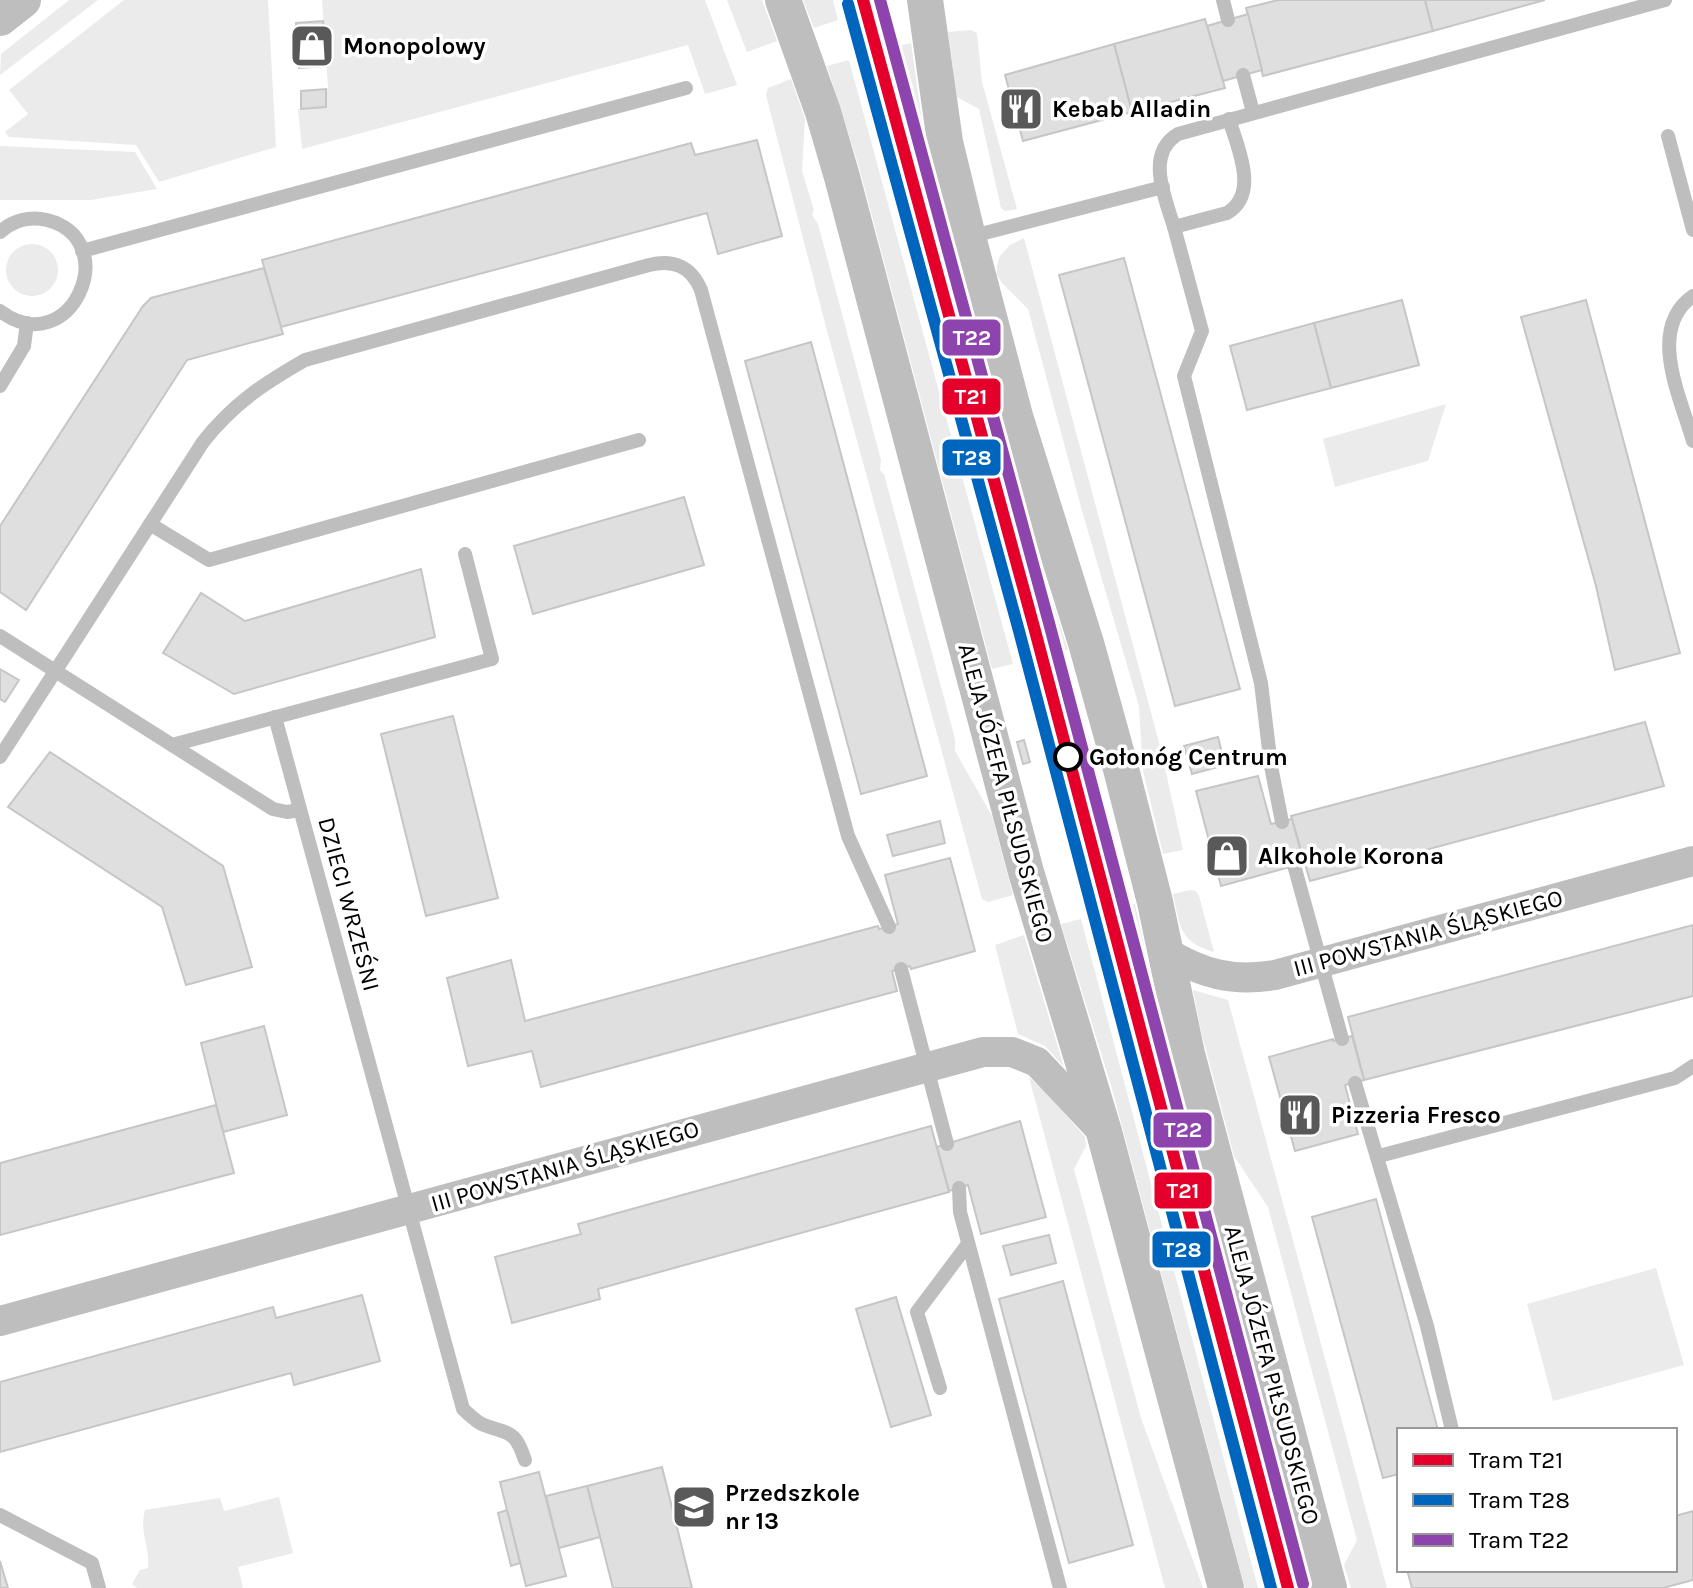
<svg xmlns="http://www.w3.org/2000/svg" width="1693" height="1588" font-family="Karla,sans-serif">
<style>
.green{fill:#ebebeb}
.building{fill:#dfdfdf;stroke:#c6c6c6;stroke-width:2}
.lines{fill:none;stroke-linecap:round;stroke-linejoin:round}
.service{stroke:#bebebe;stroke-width:14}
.minor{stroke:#bebebe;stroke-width:30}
.tertiary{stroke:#bebebe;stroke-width:36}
.tram-1-casing{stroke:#fff;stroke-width:18}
.tram-2-casing{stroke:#fff;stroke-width:18}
.tram-3-casing{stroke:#fff;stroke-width:18}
.tram-1{stroke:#e4002b;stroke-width:12}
.tram-2{stroke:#0065bd;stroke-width:12}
.tram-3{stroke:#8e44ad;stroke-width:12}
.stop-dot{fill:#fff;stroke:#000;stroke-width:4}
.labels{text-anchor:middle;stroke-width:7;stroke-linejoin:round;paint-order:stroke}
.poi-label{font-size:24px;font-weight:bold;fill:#000;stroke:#fff;text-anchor:start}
.stop-label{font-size:24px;font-weight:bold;fill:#000;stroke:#fff;text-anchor:start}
.street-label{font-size:24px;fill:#000;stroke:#fff}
.line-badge{stroke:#fff;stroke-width:3}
.badge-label{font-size:22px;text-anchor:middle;font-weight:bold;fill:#fff}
</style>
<rect width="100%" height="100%" fill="#fff"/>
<g class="green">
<polygon points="69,0 98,0 0,75 1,54"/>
<polygon points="124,0 268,0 276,147 159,182 136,145 9,137 5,132 28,114 9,90"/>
<polygon points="322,0 705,0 737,85 705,94 688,45 302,149 298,109 326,107 326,89 328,88"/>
<polygon points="727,0 762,0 777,41 747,52"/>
<polygon points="803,0 833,0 838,20 814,28"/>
<polygon points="971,30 977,33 982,82 1017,209 1005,211 1001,208 979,109 957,97 948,32"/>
<polygon points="911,43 924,135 935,186 1006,455 1068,650 1050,654 885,49"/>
<polygon points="849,60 1013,664 992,669 859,167 827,66"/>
<polygon points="791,79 805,119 802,171 814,210 812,215 818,224 881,460 880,470 884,474 955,739 955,751 992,816 1013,895 988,902 982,899 826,327 766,95 768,88"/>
<polygon points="0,146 135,152 157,189 91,200 0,200"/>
<polygon points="1024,238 1161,750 1183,850 1163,854 1143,771 1139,706 1082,511 1028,309 1002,283 997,275 997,265 1000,256 1010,245"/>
<circle cx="32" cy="270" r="26"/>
<polygon points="1446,404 1428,461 1335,487 1323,439"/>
<path d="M1190,890L1196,891L1199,896L1214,952C1179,942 1180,926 1173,894Z"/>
<polygon points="1135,904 1170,1068 1309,1588 1297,1588 1117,909"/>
<polygon points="1081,919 1258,1588 1245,1588 1111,1085 1061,924"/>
<polygon points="1024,935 1064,1067 1045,1046 1018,1034 995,945"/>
<polygon points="1193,990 1228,1000 1387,1588 1351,1588 1344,1565 1357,1540 1268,1207 1234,1156 1201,1031"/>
<polygon points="1029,1077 1046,1092 1085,1137 1086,1146 1074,1169 1141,1418 1203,1588 1165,1588"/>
<polygon points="1656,1268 1684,1365 1553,1401 1527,1304"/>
<path d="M279,1497L293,1553L238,1567L243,1588H137L132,1584L140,1570L148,1568C150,1545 139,1533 145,1510L220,1498L224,1511Z"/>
</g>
<g class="building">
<polygon points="1278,0 1425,0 1433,31 1263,76 1246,8"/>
<polygon points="1425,0 1545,0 1433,31"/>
<polygon points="1248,14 1262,70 1223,81 1207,26"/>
<polygon points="1205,19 1225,88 1132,112 1114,44"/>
<polygon points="323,21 327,66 299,68 296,23"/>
<polygon points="1114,44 1132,112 1023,141 1005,75"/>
<polygon points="326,89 326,107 301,109 301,91"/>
<polygon points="757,140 782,236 718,254 707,213 281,327 262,260 691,143 695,155"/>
<polygon points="1124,258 1240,689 1175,706 1059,275"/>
<polygon points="264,268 283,334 187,360 26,610 0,592 0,526 143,306 151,298"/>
<polygon points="1402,300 1419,365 1331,388 1314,323"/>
<polygon points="1586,300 1680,653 1615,670 1596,586 1521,317"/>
<polygon points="1314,323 1331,388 1247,410 1230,346"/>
<polygon points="811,342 927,776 861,794 745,361"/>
<polygon points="684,497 704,565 533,614 514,546"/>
<polygon points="421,569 435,637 234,694 163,653 201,593 245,621"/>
<polygon points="0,669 19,680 5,702 0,699"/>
<polygon points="453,716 498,898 426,916 381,734"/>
<polygon points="1645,722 1664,786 1310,881 1291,816"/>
<polygon points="1084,725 1090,747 1083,749 1077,727"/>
<polygon points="1218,737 1225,765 1192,774 1184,746"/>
<polygon points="1024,740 1030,762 1023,764 1017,742"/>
<polygon points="50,752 223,866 252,967 186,985 162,907 8,807"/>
<polygon points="1258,776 1271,824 1292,819 1304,863 1221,886 1196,791"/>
<polygon points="940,821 945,843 893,856 887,835"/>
<polygon points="950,858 975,951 911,969 910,966 892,971 897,991 541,1087 532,1051 468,1066 447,978 511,960 525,1021 878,926 879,929 898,924 885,875"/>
<polygon points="1693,925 1693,996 1364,1080 1348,1017"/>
<polygon points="264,1026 287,1115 223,1132 201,1043"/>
<polygon points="1352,1036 1364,1080 1345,1085 1358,1134 1295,1151 1269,1057 1333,1039 1333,1041"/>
<polygon points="216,1105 234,1173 0,1235 0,1163"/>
<polygon points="1020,1121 1046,1217 981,1234 968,1185 949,1191 937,1147"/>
<polygon points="931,1126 949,1192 598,1289 600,1299 512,1323 495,1257 581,1234 578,1224"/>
<polygon points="1376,1199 1438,1430 1399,1430 1399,1474 1383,1478 1312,1217"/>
<polygon points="1049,1235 1056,1263 1011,1275 1003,1246"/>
<polygon points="1063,1281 1133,1545 1069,1563 999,1299"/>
<polygon points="362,1295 380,1361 294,1385 291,1373 0,1452 0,1382 273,1307 276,1318"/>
<polygon points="896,1297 931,1415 891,1427 856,1309"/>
<polygon points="662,1467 692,1588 613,1588 587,1486"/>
<polygon points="539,1472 566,1576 526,1586 500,1482"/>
<polygon points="587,1486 600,1537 559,1548 546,1496"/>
<polygon points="507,1510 520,1563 511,1566 498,1513"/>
<polygon points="1693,1511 1693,1580 1663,1588 1412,1588 1407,1570 1474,1570 1475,1572 1675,1570 1675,1516"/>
<polygon points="0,1561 8,1588 0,1588"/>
</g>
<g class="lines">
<g class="service">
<polyline points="1223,0 1228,20"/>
<polyline points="1243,75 1253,112"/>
<path d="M1229,119C1237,146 1260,194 1227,213L1174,227L1202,331L1184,376L1261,683L1271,766L1282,822"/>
<polyline points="1668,136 1693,230"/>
<path d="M1174,227C1165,197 1145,154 1178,134L1665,0"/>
<path d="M0,232C13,220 30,216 47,220C125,240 71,364 0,311"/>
<polyline points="969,237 1163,187"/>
<polyline points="82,251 686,88"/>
<path d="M1693,296C1646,329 1681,398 1693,441"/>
<polyline points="0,386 24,346 27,323"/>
<polyline points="150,524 209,560 639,440"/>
<polyline points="0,636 273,809 287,812 300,810"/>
<path d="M275,717L463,1409C470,1415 476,1422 484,1425C511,1435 515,1430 525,1460"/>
<polyline points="172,745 492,659 465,554"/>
<path d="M0,757L203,442C233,404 263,384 305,360L649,265C673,259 691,266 701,290L848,836L889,927"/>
<polyline points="1294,865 1342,1039"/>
<polyline points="901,969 947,1144"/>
<polyline points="1355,1083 1427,1326 1452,1430"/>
<polyline points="1379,1156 1675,1078 1693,1066"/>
<polyline points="959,1188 960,1212 1060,1588"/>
<polyline points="940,1388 917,1312 968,1244"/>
<polyline points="0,1515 92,1563 99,1588"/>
</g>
<g class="minor">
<path d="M1166,952C1202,974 1233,982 1275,975L1693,861"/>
<polyline points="0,1321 983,1052 1012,1052 1037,1062 1102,1131"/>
</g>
<g class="tertiary">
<polyline points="783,0 823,112 842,177 1026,872 1104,1132 1226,1588"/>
<polyline points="925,0 945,142 968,237 1015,416 1086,643 1121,769 1155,902 1187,1054 1329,1588"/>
<polyline points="0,18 23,0"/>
</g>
<g class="tram-1-casing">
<polyline id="tram-1" points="863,0 1034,627 1288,1588"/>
</g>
<g class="tram-2-casing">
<polyline id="tram-2" points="848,4 1019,631 1271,1588"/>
</g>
<g class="tram-3-casing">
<polyline id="tram-3" points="880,0 1049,623 1303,1584"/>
</g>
<use href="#tram-1" class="tram-1"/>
<use href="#tram-2" class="tram-2"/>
<use href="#tram-3" class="tram-3"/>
</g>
<defs>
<g id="shop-square" transform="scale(2.3)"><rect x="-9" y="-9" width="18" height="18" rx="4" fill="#595959" stroke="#fff"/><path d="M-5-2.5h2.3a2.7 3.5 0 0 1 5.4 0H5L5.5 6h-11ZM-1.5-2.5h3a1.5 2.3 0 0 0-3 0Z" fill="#fff"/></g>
<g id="restaurant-square" transform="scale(2.3)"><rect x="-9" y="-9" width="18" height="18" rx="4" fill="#595959" stroke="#fff"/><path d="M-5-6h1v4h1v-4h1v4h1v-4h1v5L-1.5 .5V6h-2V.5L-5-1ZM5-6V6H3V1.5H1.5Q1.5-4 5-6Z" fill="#fff"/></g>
<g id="school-square" transform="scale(2.3)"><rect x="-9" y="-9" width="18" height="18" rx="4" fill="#595959" stroke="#fff"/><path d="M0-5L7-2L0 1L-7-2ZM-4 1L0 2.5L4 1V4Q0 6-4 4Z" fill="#fff"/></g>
</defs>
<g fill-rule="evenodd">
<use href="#shop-square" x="312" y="46"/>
<use href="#restaurant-square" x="1021" y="109"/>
<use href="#shop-square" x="1227" y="856"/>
<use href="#restaurant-square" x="1300" y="1115"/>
<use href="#school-square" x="694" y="1507"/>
</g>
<circle class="stop-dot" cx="1068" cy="757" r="13"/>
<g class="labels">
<g class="poi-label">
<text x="343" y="54">Monopolowy</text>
<text x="1052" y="117">Kebab Alladin</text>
<text x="1258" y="864">Alkohole Korona</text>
<text x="1331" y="1123">Pizzeria Fresco</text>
<text x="725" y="1501">Przedszkole<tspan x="725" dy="28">nr 13</tspan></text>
</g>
<g class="stop-label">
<text x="1089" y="765">Gołonóg Centrum</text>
</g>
<g class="street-label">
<text transform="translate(1006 793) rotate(75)" y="8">ALEJA JÓZEFA PIŁSUDSKIEGO</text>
<text transform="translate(349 904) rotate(75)" y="8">DZIECI WRZEŚNI</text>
<text transform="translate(1428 933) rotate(-15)" y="8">III POWSTANIA ŚLĄSKIEGO</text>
<text transform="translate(565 1166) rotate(-16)" y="8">III POWSTANIA ŚLĄSKIEGO</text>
<text transform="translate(1272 1375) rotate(75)" y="8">ALEJA JÓZEFA PIŁSUDSKIEGO</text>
</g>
</g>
<g class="line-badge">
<rect x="941" y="318" width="61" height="39" rx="8" fill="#8e44ad"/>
<rect x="941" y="377" width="61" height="39" rx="8" fill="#e4002b"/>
<rect x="941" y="438" width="61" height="39" rx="8" fill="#0065bd"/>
<rect x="1152" y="1111" width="61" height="38" rx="8" fill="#8e44ad"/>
<rect x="1153" y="1171" width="60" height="39" rx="8" fill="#e4002b"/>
<rect x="1151" y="1230" width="61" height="39" rx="8" fill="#0065bd"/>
</g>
<g class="badge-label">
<text x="972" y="345">T22</text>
<text x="971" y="404">T21</text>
<text x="972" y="465">T28</text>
<text x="1183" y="1137">T22</text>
<text x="1183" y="1198">T21</text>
<text x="1182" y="1257">T28</text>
</g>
<rect x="1397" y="1428" width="280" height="144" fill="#ffffff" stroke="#999999" stroke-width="2"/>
<rect x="1413" y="1454" width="40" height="12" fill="#e4002b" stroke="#999999" stroke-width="2"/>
<text x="1469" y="1468" font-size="24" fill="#000000">Tram T21</text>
<rect x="1413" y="1494" width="40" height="12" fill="#0065bd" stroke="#999999" stroke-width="2"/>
<text x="1469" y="1508" font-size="24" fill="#000000">Tram T28</text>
<rect x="1413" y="1534" width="40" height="12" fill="#8e44ad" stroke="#999999" stroke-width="2"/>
<text x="1469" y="1548" font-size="24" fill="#000000">Tram T22</text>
</svg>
